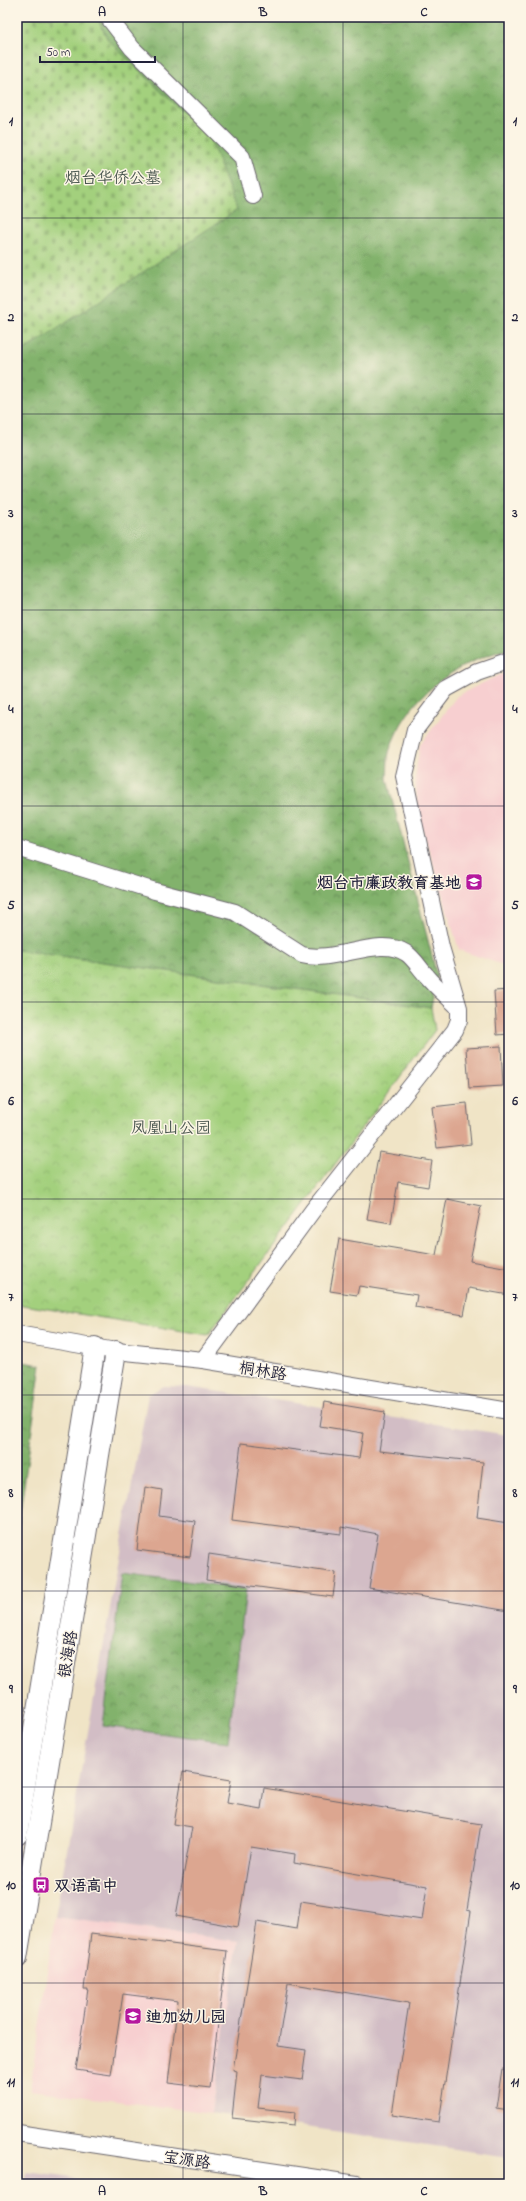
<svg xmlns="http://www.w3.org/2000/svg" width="526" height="2201" font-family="'Indie Flower','LXGW WenKai TC',sans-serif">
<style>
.built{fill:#f7cfd0}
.industrial{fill:#d2bdc5}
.forest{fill:url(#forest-crowns);stroke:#526a54}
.cemetery{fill:url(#cemetery-stones);stroke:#62795c}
.park{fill:url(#park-crowns);stroke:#62795c}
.building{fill:#dca690}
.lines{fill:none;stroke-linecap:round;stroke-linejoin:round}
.minor-casing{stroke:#6a666c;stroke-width:18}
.major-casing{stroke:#6a666c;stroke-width:22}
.minor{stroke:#fff;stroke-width:16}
.major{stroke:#fff;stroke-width:20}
.grid{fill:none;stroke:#22223b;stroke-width:1;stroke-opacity:0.55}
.labels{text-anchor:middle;stroke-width:3;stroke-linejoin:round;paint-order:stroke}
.park-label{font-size:16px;fill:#49564f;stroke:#fcf5e5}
.poi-label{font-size:16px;font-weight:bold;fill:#22223b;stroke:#fcf5e5;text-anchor:start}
.street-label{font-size:16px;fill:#22223b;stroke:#fcf5e5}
.neatline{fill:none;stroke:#22223b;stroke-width:1.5}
.grid-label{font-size:13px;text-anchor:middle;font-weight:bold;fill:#22223b}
</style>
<defs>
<pattern id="forest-crowns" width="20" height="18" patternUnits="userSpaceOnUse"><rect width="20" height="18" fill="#82b26c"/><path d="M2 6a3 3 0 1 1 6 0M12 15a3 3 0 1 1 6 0" fill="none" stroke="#6a905a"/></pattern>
<pattern id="cemetery-stones" width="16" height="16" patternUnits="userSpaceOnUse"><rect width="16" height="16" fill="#a3d07d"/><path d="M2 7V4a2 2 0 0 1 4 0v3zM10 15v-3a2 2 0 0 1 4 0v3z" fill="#8cb26d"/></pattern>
<pattern id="park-crowns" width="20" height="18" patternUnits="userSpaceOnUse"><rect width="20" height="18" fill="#a3d07d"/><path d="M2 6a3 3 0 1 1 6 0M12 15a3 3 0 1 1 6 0" fill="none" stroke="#8cb26d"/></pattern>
</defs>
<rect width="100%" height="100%" fill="#fcf5e5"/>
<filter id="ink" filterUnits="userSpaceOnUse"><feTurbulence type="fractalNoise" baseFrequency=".025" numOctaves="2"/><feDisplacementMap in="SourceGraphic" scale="8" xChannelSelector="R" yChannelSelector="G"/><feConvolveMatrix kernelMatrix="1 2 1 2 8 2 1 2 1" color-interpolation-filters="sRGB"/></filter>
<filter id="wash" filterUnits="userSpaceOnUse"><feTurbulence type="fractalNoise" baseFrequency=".012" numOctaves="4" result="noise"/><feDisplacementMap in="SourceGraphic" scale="16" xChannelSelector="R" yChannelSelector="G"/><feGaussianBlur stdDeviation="0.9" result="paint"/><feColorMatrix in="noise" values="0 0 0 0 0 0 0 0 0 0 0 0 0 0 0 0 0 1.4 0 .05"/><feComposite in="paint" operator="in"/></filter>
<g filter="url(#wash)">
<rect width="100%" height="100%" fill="#f0e4c6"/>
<g class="built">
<polygon points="509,673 509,967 459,950 418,814 415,777 420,745 457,696 499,675"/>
<polygon points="55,1917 238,1941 211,2113 30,2090"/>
</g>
<g class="industrial">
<polygon points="163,1386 187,1387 509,1435 509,2157 211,2113 238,1941 55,1917 148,1395"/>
<polygon points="28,2172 116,2184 26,2184"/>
</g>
<g class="forest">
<path d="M17,17H509V649C455,662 406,697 389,752C387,760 388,770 387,779L437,976L431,1008L17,950Z"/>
<polygon points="17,1361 41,1365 17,1535"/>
<polygon points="122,1573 246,1589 228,1742 103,1726"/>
</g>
<polygon class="cemetery" points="17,17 97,17 108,40 210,139 237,210 17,355"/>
<polygon class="park" points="17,950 431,1008 435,1030 208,1335 17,1304"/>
<g id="blocks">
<g class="building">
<polygon points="509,990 509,1034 497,1035 494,991"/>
<polygon points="501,1046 503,1086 469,1088 466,1048"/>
<polygon points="467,1103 471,1144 437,1148 432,1107"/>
<polygon points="379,1152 432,1161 428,1187 398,1182 391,1223 367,1219"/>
<polygon points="447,1199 481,1206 470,1261 509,1268 509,1295 469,1288 464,1315 415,1307 417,1295 359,1286 357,1295 330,1291 339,1239 436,1255"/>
<polygon points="324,1402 385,1412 379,1451 483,1462 477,1518 509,1523 509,1611 369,1588 378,1534 341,1527 341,1534 232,1520 241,1443 359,1458 363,1433 320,1426"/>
<polygon points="145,1487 162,1490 159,1516 195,1521 190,1557 137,1550"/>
<polygon points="209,1554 336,1573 333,1597 206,1580"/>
<polygon points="183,1772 231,1780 227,1803 261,1809 264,1788 481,1824 467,1910 471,1911 439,2122 392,2115 409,2003 288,1983 278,2046 306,2050 302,2080 262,2075 258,2108 295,2112 294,2125 232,2118 237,2071 233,2070 257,1922 297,1929 301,1901 422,1920 427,1886 294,1863 295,1854 251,1847 238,1927 176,1916 192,1827 174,1824"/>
<polygon points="91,1934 227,1951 210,2088 168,2083 178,2001 123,1994 111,2075 76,2070 88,1989 84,1989"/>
<polygon points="502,2069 509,2070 509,2110 496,2108"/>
</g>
</g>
</g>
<g filter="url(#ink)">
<use href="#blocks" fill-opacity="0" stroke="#6a666c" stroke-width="1"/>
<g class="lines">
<g class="minor-casing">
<g id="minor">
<polyline points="108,17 132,48 242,157 253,196"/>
<path d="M17,848L155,891L235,912L302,955C335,964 379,935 406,953C414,958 420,969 427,976C436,987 447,996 457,1006"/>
<polyline points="17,1334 116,1351 203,1360 509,1411"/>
<polyline points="203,1360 313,1210 455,1030 459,1020 459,1008 441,947 404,776 415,730 446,689 477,672 509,661"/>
<polyline points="17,2133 357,2184"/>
</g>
</g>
<g class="major-casing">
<g id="major">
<polyline points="17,1835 95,1347"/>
<polyline points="17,1958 116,1351"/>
</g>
</g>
<use href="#minor" class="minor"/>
<use href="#major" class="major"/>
</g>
</g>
<path class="grid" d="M183,17V2184M343,17V2184M17,218H509M17,414H509M17,610H509M17,806H509M17,1002H509M17,1199H509M17,1395H509M17,1591H509M17,1787H509M17,1983H509"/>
<defs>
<g id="university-square" transform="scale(0.9)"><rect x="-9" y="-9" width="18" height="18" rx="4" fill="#b5179e" stroke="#fcf5e5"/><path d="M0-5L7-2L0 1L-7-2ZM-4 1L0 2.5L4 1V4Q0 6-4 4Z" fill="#fff"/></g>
<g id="bus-square" transform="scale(0.9)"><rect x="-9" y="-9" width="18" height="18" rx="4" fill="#b5179e" stroke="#fcf5e5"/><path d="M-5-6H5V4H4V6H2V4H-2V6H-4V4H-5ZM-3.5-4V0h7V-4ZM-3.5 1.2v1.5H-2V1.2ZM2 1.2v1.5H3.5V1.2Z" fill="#fff"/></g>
<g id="school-square" transform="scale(0.9)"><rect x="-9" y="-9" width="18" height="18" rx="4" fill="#b5179e" stroke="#fcf5e5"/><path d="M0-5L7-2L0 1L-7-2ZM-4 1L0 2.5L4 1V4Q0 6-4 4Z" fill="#fff"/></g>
</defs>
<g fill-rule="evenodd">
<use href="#university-square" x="474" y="882"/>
<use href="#bus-square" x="41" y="1885"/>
<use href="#school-square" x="133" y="2016"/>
</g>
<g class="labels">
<g class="park-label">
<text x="113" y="183">烟台华侨公墓</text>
<text x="171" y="1133">凤凰山公园</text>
</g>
<g class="poi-label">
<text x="461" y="888" text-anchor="end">烟台市廉政教育基地</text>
<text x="54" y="1891">双语高中</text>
<text x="146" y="2022">迪加幼儿园</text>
</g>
<g class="street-label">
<text transform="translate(263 1370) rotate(9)" y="6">桐林路</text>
<text transform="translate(67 1654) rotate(-81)" y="6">银海路</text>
<text transform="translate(187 2159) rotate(8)" y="6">宝源路</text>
</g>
</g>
<rect width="526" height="2201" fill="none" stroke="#fcf5e5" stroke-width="44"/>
<path d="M40 56v6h115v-6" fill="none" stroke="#22223b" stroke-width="2"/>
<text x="46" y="56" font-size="12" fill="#22223b" stroke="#fcf5e5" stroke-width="3" paint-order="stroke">50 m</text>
<rect x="22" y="22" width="482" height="2157" class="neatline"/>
<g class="grid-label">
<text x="102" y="16">A</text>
<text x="263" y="16">B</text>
<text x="424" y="16">C</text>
<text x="11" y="125">1</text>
<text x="515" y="125">1</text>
<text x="11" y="321">2</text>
<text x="515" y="321">2</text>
<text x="11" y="517">3</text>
<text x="515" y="517">3</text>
<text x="11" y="713">4</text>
<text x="515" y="713">4</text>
<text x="11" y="909">5</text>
<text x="515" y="909">5</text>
<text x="11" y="1105">6</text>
<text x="515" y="1105">6</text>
<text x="11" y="1301">7</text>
<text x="515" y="1301">7</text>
<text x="11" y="1497">8</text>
<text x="515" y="1497">8</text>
<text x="11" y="1693">9</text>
<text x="515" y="1693">9</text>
<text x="11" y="1889">10</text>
<text x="515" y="1889">10</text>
<text x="11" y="2086">11</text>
<text x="515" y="2086">11</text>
<text x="102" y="2195">A</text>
<text x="263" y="2195">B</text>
<text x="424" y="2195">C</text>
</g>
</svg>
